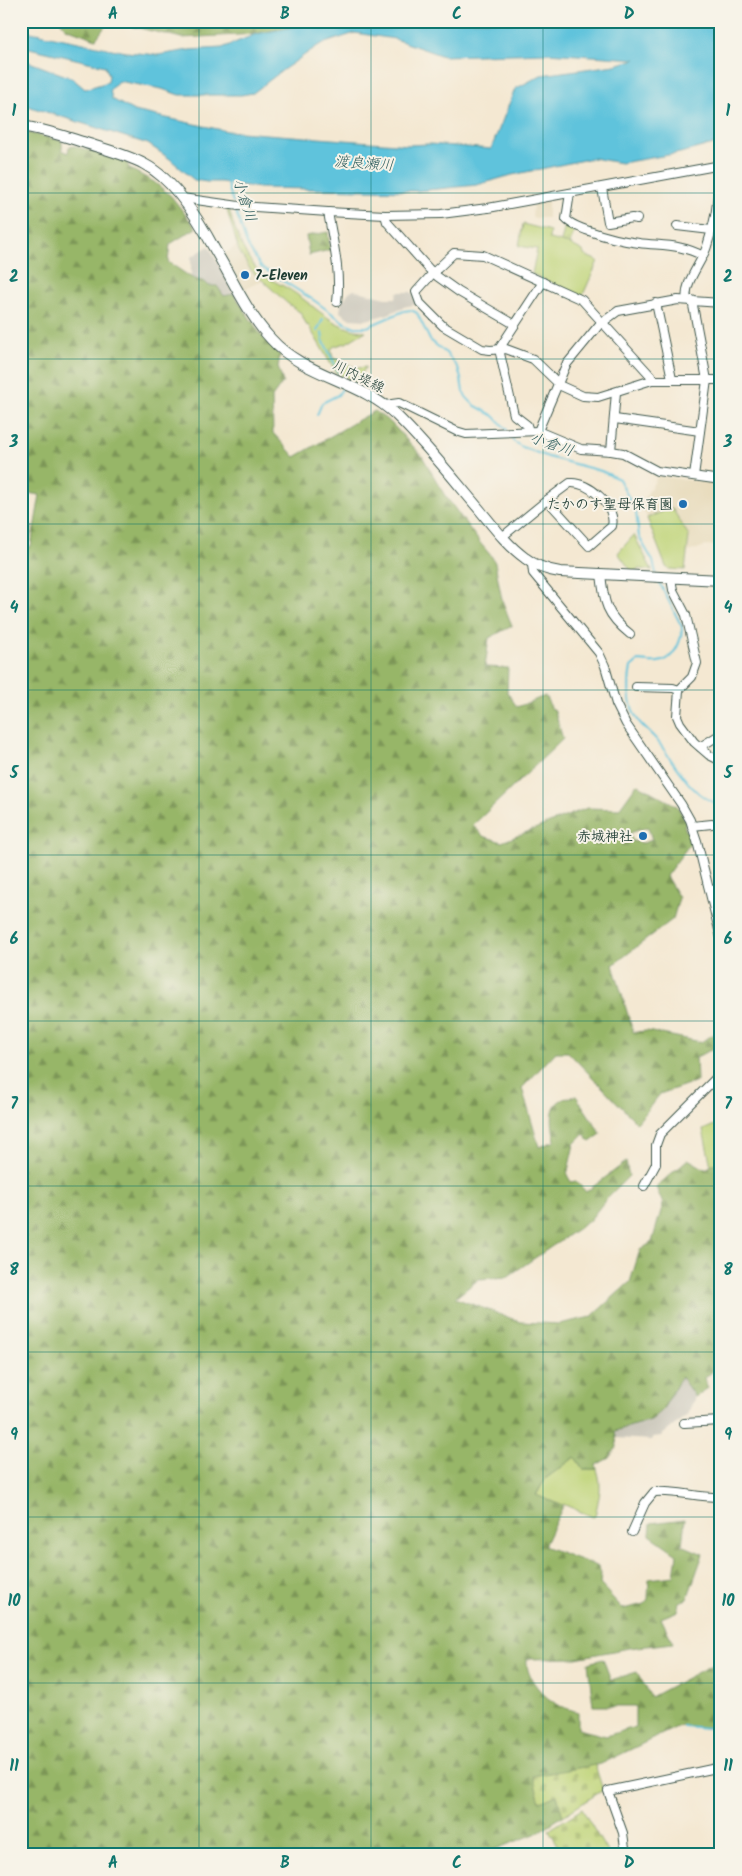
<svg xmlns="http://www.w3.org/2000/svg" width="742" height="1876" font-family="Kalam,'Klee One',sans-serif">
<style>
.built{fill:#e7daba}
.industrial{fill:#c8c4b8}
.green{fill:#bfd478;stroke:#6f8856}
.forest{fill:url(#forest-firs);stroke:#5b7a4e;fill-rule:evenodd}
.cemetery{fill:url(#cemetery-stones);stroke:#6f8856}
.park{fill:url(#park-crowns);stroke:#6f8856}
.water{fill:#5ec3dc;stroke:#3e8088;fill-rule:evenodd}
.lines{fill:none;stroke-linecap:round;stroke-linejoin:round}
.stream{stroke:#5ec3dc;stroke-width:2}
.minor-casing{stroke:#3f574c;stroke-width:10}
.major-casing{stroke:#3f574c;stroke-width:12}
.minor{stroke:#fff;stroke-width:8}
.major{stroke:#fff;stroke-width:10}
.grid{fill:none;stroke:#0f766e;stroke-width:1;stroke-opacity:0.55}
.poi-dot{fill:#1f6fb2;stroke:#f7f3e8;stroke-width:2}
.labels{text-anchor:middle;stroke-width:4;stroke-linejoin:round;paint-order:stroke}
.poi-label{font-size:14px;font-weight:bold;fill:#1f3d34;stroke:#f7f3e8;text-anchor:end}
.street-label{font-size:14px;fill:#1f3d34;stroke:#f7f3e8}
.water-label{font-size:15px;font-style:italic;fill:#2f5e5e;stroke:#f7f3e8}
.neatline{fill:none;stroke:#0f766e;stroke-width:2}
.grid-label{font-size:16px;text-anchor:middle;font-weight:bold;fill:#0f766e}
</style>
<defs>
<pattern id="forest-firs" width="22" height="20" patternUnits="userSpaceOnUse" patternTransform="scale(1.25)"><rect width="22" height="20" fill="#97b668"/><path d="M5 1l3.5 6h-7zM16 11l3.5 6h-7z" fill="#7b9556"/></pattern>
<pattern id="cemetery-stones" width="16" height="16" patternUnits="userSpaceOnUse" patternTransform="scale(1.25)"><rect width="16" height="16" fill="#bfd478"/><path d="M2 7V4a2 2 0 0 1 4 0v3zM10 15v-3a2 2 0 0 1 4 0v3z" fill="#a4b768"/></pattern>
<pattern id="park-crowns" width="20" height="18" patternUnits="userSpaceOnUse" patternTransform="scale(1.25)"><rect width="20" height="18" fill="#bfd478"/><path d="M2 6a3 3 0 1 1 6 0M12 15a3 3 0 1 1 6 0" fill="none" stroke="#a4b768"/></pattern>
</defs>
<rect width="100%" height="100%" fill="#f7f3e8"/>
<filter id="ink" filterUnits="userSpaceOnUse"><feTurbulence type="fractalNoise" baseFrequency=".02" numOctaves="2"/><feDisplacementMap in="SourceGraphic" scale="10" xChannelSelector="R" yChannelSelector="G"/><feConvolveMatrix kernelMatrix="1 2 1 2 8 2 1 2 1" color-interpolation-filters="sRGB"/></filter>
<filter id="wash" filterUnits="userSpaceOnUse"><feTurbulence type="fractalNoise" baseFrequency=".0096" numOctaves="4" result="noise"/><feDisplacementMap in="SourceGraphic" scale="20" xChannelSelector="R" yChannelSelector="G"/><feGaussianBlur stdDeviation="1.12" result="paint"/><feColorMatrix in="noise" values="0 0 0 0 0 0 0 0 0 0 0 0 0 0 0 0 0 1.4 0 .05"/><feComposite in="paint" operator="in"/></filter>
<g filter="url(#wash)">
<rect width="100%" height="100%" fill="#f4e8d2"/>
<g class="built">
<polygon points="548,201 548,218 532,218 533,204"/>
<polygon points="237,246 241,255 250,269 263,280 243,290 224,254"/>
<polygon points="658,476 721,485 720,547 708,545 688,552 689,536 672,508 647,518 641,504"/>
</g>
<g class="industrial">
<polygon points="209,246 234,294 224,296 191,278 191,257"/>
<polygon points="354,290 386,298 396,298 397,292 411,292 418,304 403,307 388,314 366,320 350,319 340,312 342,299 345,298 349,292"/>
<polygon points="681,1376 695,1397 687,1415 661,1436 653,1437 652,1440 616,1438 615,1431 651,1420 662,1412"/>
</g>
<g class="green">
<path d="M226,207L229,208C232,225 244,254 255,267C264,277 276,282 287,288C313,303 334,331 366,331L346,343L335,346L331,349L333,358L357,368L366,367L356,382L336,373L308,325L307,326L301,313L287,303L250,269L239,251Z"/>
<polygon points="523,224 550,231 549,239 570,244 583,251 584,255 598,261 582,297 532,274 537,249 519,246"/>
<polygon points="672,508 689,536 685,570 669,569 666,567 647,518"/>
<polygon points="21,524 32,526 29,540 21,539"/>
<polygon points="634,535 652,570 639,569 632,572 618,553"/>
<polygon points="721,1122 721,1161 711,1166 703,1130"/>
<path d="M575,1457L583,1469H597C603,1489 599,1496 595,1516L593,1517L563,1504V1506L536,1496L545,1479Z"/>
</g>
<g class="forest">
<polygon points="60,21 324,21 256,34 182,38 109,21 96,39 66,28"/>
<path d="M21,131L62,141V150L68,153L69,147L75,146L126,162L130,169L154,182L171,196L196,228L170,244L168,262L192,278L205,282L209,286H217L224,296L234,294L261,335L280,355L278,367L283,382L272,397L273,433L295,457C322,442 348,425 375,411L391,423L422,456L444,494L481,544L492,557L495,563L502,600L512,626L489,638L485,667L508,668L507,692L517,707L545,696L552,709H554L563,739L473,825L483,836L502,842L587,808L619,809L637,784L677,806L687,823L684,825L686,831H690L692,841L666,876L679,898L673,919L613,965L633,1032L647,1031L701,1042L721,1030V1045L696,1057L697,1081L660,1094L637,1123L568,1052H556L522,1088L539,1147L555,1141C553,1130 548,1108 560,1101C564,1098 571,1097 576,1096L601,1134L590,1142L584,1134L574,1144L567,1175L571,1182L576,1181L586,1192L626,1162L629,1176L608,1197L589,1221L507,1277L479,1279L455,1298L521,1322L559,1324L591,1317L630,1282L640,1250L652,1242L663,1204L656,1187L688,1159L705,1169L721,1161V1271L719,1274L721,1277V1293L714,1300L721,1310V1343L712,1372L704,1378L708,1388L695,1397L681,1377L662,1411L651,1420L615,1431L617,1447L609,1458L596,1465L597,1469H583L575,1457L545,1479L536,1495L563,1506L544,1546L599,1567L601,1574L600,1584L623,1609L644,1604L648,1599L649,1579L674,1576L677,1554L650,1535L651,1523L685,1519L682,1545L703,1554L687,1599L679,1602L678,1611L661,1618L673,1643L629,1648L576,1658L527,1659C525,1678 544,1698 560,1706C565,1708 572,1710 578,1712V1729L606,1736L635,1727V1706H593L588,1663L603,1659L611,1680L637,1672L651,1697L721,1660V1730L681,1725L601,1764L533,1776L540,1802L557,1795L563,1816L535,1834L488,1852L489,1855H21V553L31,546L40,495L21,492ZM648,827L652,840L643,843L632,841L630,833Z"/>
<polygon points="328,232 330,250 309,255 306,236"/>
</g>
<g class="cemetery">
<polygon points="595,1765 603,1790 563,1816 557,1795 540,1802 533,1776"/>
<polygon points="582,1809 609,1855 564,1855 549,1830"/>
</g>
<polygon class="park" points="565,225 575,229 570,244 561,242"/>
<path class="water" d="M324,21H721V142L680,153L621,163L593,158L512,175L477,185L417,191L259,188L221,182H207L194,180L170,159L148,144L21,104V59L72,78L85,89L108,82L109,75L105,66L21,46V30L126,52L158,55L189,50L222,48L256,34ZM355,33L395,39L443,56L548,53L636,59L615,65L541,75L515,89L491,149L429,144L409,145L227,131L134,111L112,99L110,90L118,81L162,89L179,95H241L253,93L283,70L319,45Z"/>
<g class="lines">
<g class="stream">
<polyline points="227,182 233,202"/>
<polyline points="235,209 247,245 261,267 315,301 345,323 355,327 367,327 404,311 411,310 417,313 430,340 446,353 458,368 461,379 463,392 467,398 474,405 494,416 507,430"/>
<polyline points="317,331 323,319"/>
<polyline points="322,333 323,340 339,373"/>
<polyline points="317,415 322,403 338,395 342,389"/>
<polyline points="510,434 514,442 522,447 548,457 601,471 619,479 636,512 639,537 653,561 656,573"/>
<path d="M659,582L682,627C682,640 674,661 658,662C652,663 645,661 638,661L631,667C628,682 628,704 636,717C641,727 653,734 659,743C678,767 689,795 721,805"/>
<polyline points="683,1726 721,1729"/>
</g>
</g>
</g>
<g filter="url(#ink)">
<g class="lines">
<g class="minor-casing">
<g id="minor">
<polyline points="602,188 608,222 632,218 637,219"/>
<path d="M570,193L566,219C571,225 579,227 586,230C603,236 621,241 639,243C663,246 681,244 703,256"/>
<polyline points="182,198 239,206 328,212 385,215 441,214 488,208 721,165"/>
<path d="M328,212C333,242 341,272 337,302"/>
<polyline points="385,215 387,222 429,269 438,277 459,292 514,324"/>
<polyline points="677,226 711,230"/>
<path d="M687,300C683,283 702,263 707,246C716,220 720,193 718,166"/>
<polyline points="692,300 707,380 694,476"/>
<polyline points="656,303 672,379"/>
<polyline points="652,380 651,376 582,300 483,255 454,253 433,273 416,292 420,303 443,326 482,349 490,350 506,349 533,359 561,386 583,396 598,397 652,380 721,380"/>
<polyline points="385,405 399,403 456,431 466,434 538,431 581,449 611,451 623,453 657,471 721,480"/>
<polyline points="615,419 700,431"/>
<polyline points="529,431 527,425 514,415 499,349 543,282"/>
<polyline points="538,431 566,365 599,325 607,319 618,311 678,300 721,303"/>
<polyline points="611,451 616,392"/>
<path d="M570,483C588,481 617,506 612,526L589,546L547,500Z"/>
<polyline points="502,537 547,500"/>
<polyline points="532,564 533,573 599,653 605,666 616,704 626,724 681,804 690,820 697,841 721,938"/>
<path d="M601,574C604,603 606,615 630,634"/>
<polyline points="671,578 673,590 686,615 697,663 692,677 679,690 677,716 680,723 694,742 709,755 721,761"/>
<polyline points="718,580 721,561"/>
<polyline points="636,687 673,688 679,690"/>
<polyline points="700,747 721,734"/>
<polyline points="692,826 712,824"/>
<polyline points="710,891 721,887"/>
<polyline points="644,1186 656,1164 656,1145 660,1134 721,1073"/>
<polyline points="684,1423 721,1421"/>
<path d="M632,1532L645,1503L654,1492C676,1490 699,1498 721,1497"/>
<polyline points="626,1855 623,1833 608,1791 721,1767"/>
</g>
</g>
<g class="major-casing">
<path id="major" d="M21,126C43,129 63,136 83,142C103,149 125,154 144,164C175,180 199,220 215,250C233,280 247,313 271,339C305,377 360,380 396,415C426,444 452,477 479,509C493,526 507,545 525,558C535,566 547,570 560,572L721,580"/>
</g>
<use href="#minor" class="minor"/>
<use href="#major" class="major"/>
</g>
</g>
<path class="grid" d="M199,21V1855M371,21V1855M543,21V1855M21,193H721M21,359H721M21,524H721M21,690H721M21,855H721M21,1021H721M21,1186H721M21,1352H721M21,1517H721M21,1683H721"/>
<g class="poi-dot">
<circle cx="245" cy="275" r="5"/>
<circle cx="683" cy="504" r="5"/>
<circle cx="643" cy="836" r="5"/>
</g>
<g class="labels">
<g class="poi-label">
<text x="255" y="280" text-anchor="start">7-Eleven</text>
<text x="673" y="509">たかのす聖母保育園</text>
<text x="633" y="841">赤城神社</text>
</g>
<g class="street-label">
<text transform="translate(359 376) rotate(27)" y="5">川内堤線</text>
</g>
<g class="water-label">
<text transform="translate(364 163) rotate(4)" y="5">渡良瀬川</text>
<text transform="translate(245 200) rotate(72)" y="5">小倉川</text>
<text transform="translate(552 444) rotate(19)" y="5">小倉川</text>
</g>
</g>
<rect width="742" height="1876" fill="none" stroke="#f7f3e8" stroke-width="55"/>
<rect x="28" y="28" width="686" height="1820" class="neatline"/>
<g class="grid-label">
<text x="113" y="19">A</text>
<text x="285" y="19">B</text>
<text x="457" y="19">C</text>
<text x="629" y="19">D</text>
<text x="14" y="116">1</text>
<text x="728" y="116">1</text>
<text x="14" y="282">2</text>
<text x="728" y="282">2</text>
<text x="14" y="447">3</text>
<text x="728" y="447">3</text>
<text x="14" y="613">4</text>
<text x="728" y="613">4</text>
<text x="14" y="778">5</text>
<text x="728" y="778">5</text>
<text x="14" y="944">6</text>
<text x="728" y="944">6</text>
<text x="14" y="1109">7</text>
<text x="728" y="1109">7</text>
<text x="14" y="1275">8</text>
<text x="728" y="1275">8</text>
<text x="14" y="1440">9</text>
<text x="728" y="1440">9</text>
<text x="14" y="1606">10</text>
<text x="728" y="1606">10</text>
<text x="14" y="1771">11</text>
<text x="728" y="1771">11</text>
<text x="113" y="1868">A</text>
<text x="285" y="1868">B</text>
<text x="457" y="1868">C</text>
<text x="629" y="1868">D</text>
</g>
</svg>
